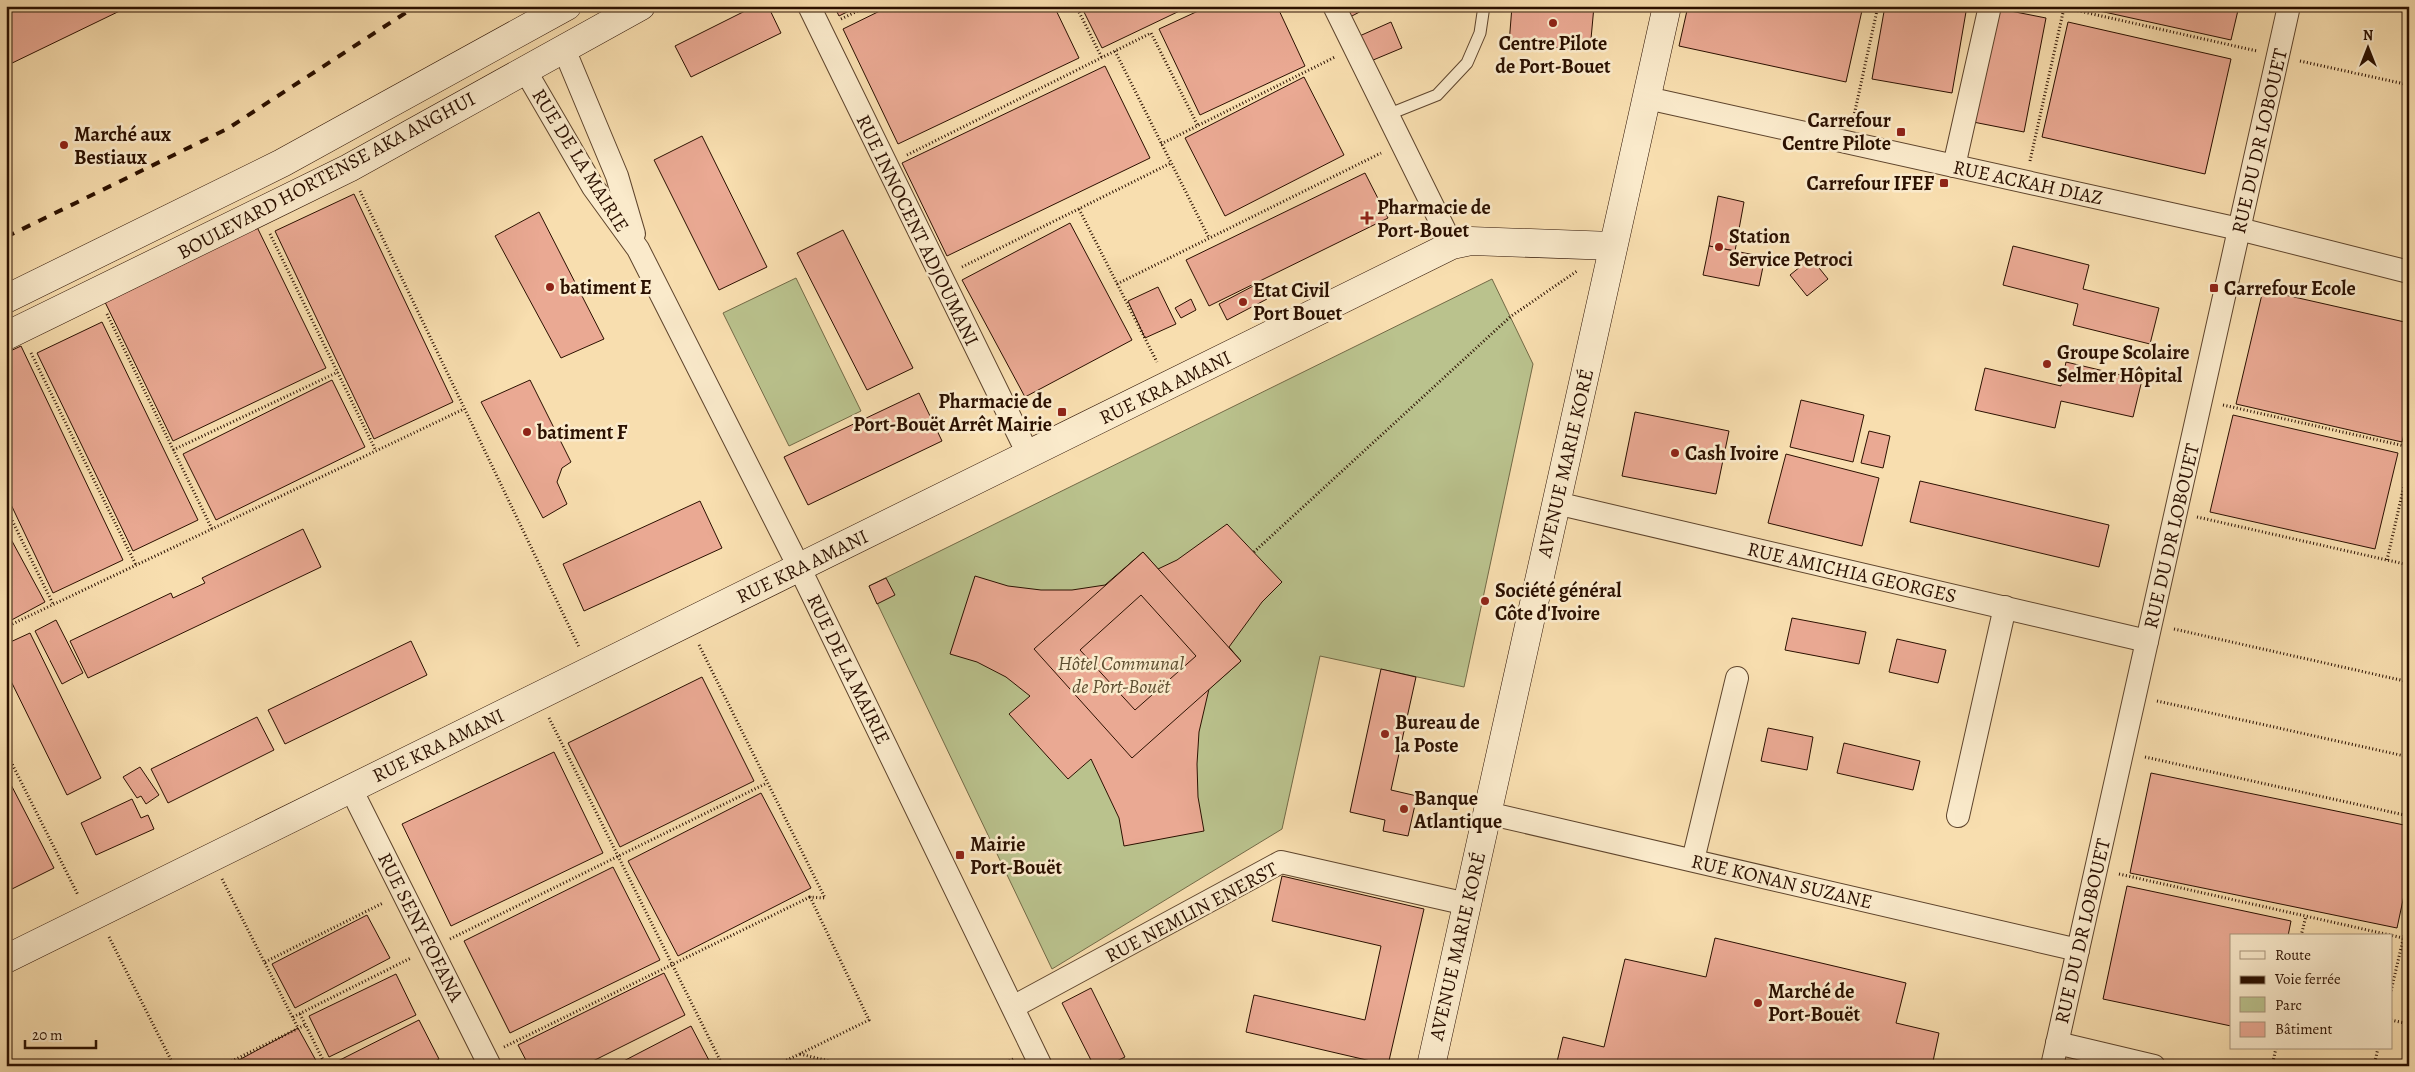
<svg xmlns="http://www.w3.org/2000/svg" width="2415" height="1072" font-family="Alegreya,serif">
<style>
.green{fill:#bac28d;stroke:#726946}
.building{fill:#eaa993;stroke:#2b1000;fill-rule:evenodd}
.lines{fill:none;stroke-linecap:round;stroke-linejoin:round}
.lane-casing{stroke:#5e442c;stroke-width:13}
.street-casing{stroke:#5e442c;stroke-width:24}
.secondary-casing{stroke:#2b1000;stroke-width:29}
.path{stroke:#2b1000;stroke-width:3;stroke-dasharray:1 2.5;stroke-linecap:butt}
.lane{stroke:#faeacb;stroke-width:11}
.street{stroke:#faeacb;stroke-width:22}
.secondary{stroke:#faeacb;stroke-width:28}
.rail{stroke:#2b1000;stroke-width:4;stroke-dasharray:9 9;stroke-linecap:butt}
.poi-dot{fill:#8f2418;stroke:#faeacb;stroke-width:2}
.labels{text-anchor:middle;stroke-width:5;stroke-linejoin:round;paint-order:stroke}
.poi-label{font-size:20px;font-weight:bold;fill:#2b1000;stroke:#faeacb;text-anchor:start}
.street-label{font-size:20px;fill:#2b1000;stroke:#faeacb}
.park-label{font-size:20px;font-style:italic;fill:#5d4e31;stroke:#faeacb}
</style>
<rect width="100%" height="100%" fill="#f8deaf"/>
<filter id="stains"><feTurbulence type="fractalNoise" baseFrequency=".004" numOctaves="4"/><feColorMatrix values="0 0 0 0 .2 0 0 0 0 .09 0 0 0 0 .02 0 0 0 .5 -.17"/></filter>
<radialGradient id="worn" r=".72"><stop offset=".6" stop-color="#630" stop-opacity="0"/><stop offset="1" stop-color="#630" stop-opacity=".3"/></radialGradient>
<g class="green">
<polygon points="796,278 861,411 789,446 723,313"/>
<polygon points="1492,279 1533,364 1464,687 1320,656 1282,829 1052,969 869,586"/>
</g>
<g class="building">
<polygon points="6,6 130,6 6,66"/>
<polygon points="755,6 768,6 781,33 691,77 675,46"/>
<polygon points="834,6 859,6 839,16"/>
<polygon points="890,6 1054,6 1079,58 898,144 843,29"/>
<polygon points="1081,6 1190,6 1102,48"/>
<polygon points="1209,6 1277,6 1305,66 1200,115 1159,29"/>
<polygon points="1345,6 1371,6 1350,17"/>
<polygon points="1512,6 1594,6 1590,50 1509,44"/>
<polygon points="1688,6 1863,6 1846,82 1679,46"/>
<polygon points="1885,6 1967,6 1952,93 1872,79"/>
<polygon points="2077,6 2239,6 2231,40"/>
<polygon points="1990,7 2046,18 2024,132 1968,121"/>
<polygon points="1391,22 1402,48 1366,63 1355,38"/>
<polygon points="2068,22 2231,59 2205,174 2042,137"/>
<polygon points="1105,66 1150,158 947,256 902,163"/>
<polygon points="1304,77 1344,155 1225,216 1185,138"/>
<polygon points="702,136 767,267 719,290 654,160"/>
<polygon points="1365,173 1388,218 1209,306 1186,260"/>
<polygon points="354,194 453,402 374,439 275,231"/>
<polygon points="1718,196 1744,202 1735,251 1709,246"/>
<polygon points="539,212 604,339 561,358 495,236"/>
<polygon points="1070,223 1132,340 1025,397 962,280"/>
<polygon points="256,225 326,368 173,441 103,298"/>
<polygon points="843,230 913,368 867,390 797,253"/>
<polygon points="1709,246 1765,257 1759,286 1703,275"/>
<polygon points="2013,246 2089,265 2083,289 2159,308 2150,344 2073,325 2078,304 2003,285"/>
<polygon points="1811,258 1828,279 1807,296 1790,275"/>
<polygon points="1259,283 1267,299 1227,320 1219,304"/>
<polygon points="1158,287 1176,324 1145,338 1128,301"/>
<polygon points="2263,290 2409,323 2409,414 2402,442 2236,404"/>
<polygon points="1191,299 1196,310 1181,318 1175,308"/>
<polygon points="102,322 198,520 133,551 37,353"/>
<polygon points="21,346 123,560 53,593 6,494 6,353"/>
<polygon points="2066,362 2142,380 2133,417 2061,401 2055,428 1975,410 1985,368 2061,386"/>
<polygon points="332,380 365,447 216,520 183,454"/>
<polygon points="530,380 571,462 562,468 557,482 567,504 543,518 481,402"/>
<polygon points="919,393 942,441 808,505 784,457"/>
<polygon points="1801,400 1864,415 1853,462 1790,447"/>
<polygon points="1635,412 1729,431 1716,494 1622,476"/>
<polygon points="2233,415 2398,453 2375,549 2210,512"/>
<polygon points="1869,431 1890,436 1883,468 1861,463"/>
<polygon points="1786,454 1879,478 1862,546 1768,523"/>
<polygon points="1920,481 2109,525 2099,567 1910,522"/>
<polygon points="700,501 722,548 584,611 563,564"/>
<polygon points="1227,524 1282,582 1262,602 1229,647 1241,661 1209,689 1199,732 1197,764 1198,797 1204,831 1124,846 1119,818 1091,759 1068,779 1009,714 1030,696 1006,677 977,662 950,654 975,576 1008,586 1041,590 1072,590 1105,585 1143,552 1158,569 1177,560"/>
<polygon points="303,529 321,567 88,678 70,641 171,593 173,598 205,583 202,578"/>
<polygon points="6,530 45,602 6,623"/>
<path d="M1143,552L1241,661L1132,758L1034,649ZM1141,595L1196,656L1135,710L1080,650Z"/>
<polygon points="886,578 895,595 877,604 869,586"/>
<polygon points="1792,618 1866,632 1859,664 1785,650"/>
<polygon points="56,620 83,673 62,684 35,631"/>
<polygon points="30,633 101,778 67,795 6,671 6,644"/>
<polygon points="1897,639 1946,650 1938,683 1889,672"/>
<polygon points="411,641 427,675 285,744 268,710"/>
<polygon points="1381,669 1416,677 1391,790 1417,796 1408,836 1383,831 1385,820 1350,812"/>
<polygon points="702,677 754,781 620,847 568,743"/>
<polygon points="257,717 274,750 168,803 151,769"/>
<polygon points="1768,728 1813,737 1807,770 1761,761"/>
<polygon points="1844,743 1920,761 1913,790 1837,773"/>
<polygon points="554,752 603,853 451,926 402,824"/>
<polygon points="140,767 159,795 146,804 141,796 137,798 123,777"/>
<polygon points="2151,773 2409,826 2409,872 2397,928 2130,873"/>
<polygon points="6,775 54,868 6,892"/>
<polygon points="761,793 811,888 678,956 628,861"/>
<polygon points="132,799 141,818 148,815 154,829 96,855 81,823"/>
<polygon points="613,867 660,960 510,1033 464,941"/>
<polygon points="1282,876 1424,909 1388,1065 1246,1032 1254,995 1365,1020 1381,946 1272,921"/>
<polygon points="2127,886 2291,921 2288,936 2231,936 2231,1026 2103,999"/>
<polygon points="367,915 390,958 295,1008 272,964"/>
<polygon points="1715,938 1906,983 1896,1023 1939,1033 1932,1066 1556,1066 1563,1037 1604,1047 1625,959 1706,977"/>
<polygon points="664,973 685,1015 583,1066 529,1066 518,1045"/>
<polygon points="396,974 416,1015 329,1057 309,1016"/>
<polygon points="1091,988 1125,1057 1107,1066 1094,1066 1062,1003"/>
<polygon points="419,1020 439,1059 426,1066 333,1066 332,1064"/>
<polygon points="691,1026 712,1066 614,1066"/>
<polygon points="298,1028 319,1066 228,1066"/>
</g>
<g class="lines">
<g class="lane-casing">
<polyline id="lane" points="1387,115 1437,95 1467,63 1480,33 1484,6"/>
</g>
<g class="street-casing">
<g id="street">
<polyline points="809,6 1028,454"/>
<polyline points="1334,6 1452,245"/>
<polyline points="564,49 617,176 634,234"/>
<polyline points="525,70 593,187 638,249 799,567 1041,1066"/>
<polyline points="1647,98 2239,229 2409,272"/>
<polyline points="1954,166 1990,6"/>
<polyline points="1556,503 2147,641"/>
<polyline points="351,789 490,1066"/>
<polyline points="1487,813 2078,950"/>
<polyline points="1958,816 2005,607"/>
<polyline points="1693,860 1737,678"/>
<polyline points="1013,1007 1281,862 1467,904"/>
<polyline points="2057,1043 2154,1066"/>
<polyline points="2052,1066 2289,6"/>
</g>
</g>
<g class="secondary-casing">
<g id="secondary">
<polyline points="6,299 282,163 567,6"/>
<polyline points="6,336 349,168 641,6"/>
<polyline points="6,959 1452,245 1471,241 1613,246"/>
<polyline points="1431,1066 1667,6"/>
</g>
</g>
<g class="path">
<polyline points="1076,6 1102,58"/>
<polyline points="2057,6 2257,51"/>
<polyline points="841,19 868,6"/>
<polyline points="1115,51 1209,238"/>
<polyline points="2300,61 2409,85"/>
<polyline points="1853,120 1878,6"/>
<polyline points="1161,144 1335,57"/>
<polyline points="907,155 1151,33 1198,126"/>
<polyline points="2030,161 2064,8"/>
<polyline points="360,191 579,647"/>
<polyline points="1079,209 1157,362"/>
<polyline points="270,234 376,451"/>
<polyline points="962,267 1171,163"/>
<polyline points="1117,284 1381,153"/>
<polyline points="107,314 212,529"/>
<polyline points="31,353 136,565"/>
<polyline points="2223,405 2409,447"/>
<polyline points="173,450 338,372"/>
<polyline points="6,508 53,604"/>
<polyline points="2197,517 2409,565"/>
<polyline points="1254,552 1510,317 1577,271"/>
<polyline points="2387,560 2409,464"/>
<polyline points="6,627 464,409"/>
<polyline points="2174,629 2409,682"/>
<polyline points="699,645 825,898 810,897 869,1020 775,1066"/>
<polyline points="2157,701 2409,757"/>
<polyline points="549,718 723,1066"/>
<polyline points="6,752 78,895"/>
<polyline points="2145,757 2409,816"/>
<polyline points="2119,874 2403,938"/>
<polyline points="222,879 298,1028"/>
<polyline points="2301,936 2306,916"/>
<polyline points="109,937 174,1066"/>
<polyline points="450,939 767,783"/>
<polyline points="265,962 383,903"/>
<polyline points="2391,991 2409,914"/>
<polyline points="300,1014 326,1066"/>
<polyline points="293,1017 411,958"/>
<polyline points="2391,1020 2409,1024"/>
<polyline points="504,1047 810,897"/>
<polyline points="800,1054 849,1066"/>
<polyline points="222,1066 305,1025"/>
<polyline points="1000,1066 1013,1059"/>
<polyline points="2272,1066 2276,1048"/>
<polyline points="2374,1066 2378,1048"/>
</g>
<use href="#lane" class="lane"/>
<use href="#street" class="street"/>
<use href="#secondary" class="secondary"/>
<polyline class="rail" points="6,237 227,129 416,6"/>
</g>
<g class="poi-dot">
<circle cx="1553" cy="23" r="5"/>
<rect x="1896" y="127" width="10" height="10" rx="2.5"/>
<circle cx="64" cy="145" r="5"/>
<rect x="1939" y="178" width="10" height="10" rx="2.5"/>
<path d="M1364.5 210.5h5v5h5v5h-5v5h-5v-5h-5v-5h5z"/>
<circle cx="1719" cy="247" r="5"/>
<circle cx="550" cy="287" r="5"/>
<rect x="2209" y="283" width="10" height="10" rx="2.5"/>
<circle cx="1243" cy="302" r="5"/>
<circle cx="2047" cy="364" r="5"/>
<rect x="1057" y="407" width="10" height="10" rx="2.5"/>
<circle cx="527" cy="432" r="5"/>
<circle cx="1675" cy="453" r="5"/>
<circle cx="1485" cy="601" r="5"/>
<circle cx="1385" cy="734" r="5"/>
<circle cx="1404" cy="809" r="5"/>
<rect x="955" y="850" width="10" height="10" rx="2.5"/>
<circle cx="1758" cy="1003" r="5"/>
</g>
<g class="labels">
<g class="poi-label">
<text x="1553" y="50" text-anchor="middle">Centre Pilote<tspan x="1553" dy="23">de Port-Bouet</tspan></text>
<text x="1891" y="127" text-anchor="end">Carrefour<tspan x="1891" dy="23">Centre Pilote</tspan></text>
<text x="74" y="141">Marché aux<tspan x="74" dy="23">Bestiaux</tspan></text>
<text x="1934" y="190" text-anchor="end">Carrefour IFEF</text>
<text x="1377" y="214">Pharmacie de<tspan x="1377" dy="23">Port-Bouet</tspan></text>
<text x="1729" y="243">Station<tspan x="1729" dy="23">Service Petroci</tspan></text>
<text x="560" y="294">batiment E</text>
<text x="2224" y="295">Carrefour Ecole</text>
<text x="1253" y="297">Etat Civil<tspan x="1253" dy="23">Port Bouet</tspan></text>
<text x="2057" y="359">Groupe Scolaire<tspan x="2057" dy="23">Selmer Hôpital</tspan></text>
<text x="1052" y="408" text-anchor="end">Pharmacie de<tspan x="1052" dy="23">Port-Bouët Arrêt Mairie</tspan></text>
<text x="537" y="439">batiment F</text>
<text x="1685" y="460">Cash Ivoire</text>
<text x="1495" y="597">Société général<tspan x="1495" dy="23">Côte d'Ivoire</tspan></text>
<text x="1395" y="729">Bureau de<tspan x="1395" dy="23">la Poste</tspan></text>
<text x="1414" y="805">Banque<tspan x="1414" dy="23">Atlantique</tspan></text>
<text x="970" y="851">Mairie<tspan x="970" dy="23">Port-Bouët</tspan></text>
<text x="1768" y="998">Marché de<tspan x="1768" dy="23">Port-Bouët</tspan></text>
</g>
<g class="street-label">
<text transform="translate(2259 141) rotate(-77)" y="7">RUE DU DR LOBOUET</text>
<text transform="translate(581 160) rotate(58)" y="7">RUE DE LA MAIRIE</text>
<text transform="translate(326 175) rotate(-28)" y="7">BOULEVARD HORTENSE AKA ANGHUI</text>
<text transform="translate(2028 182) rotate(12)" y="7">RUE ACKAH DIAZ</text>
<text transform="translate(918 230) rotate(64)" y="7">RUE INNOCENT ADJOUMANI</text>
<text transform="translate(1165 387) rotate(-26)" y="7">RUE KRA AMANI</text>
<text transform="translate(1565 463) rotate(-77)" y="7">AVENUE MARIE KORÉ</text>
<text transform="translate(2171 536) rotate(-77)" y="7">RUE DU DR LOBOUET</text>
<text transform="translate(802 566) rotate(-26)" y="7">RUE KRA AMANI</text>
<text transform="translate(1852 572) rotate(13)" y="7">RUE AMICHIA GEORGES</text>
<text transform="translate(849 669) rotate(64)" y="7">RUE DE LA MAIRIE</text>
<text transform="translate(438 745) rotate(-26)" y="7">RUE KRA AMANI</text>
<text transform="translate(1782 881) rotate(13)" y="7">RUE KONAN SUZANE</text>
<text transform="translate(1191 912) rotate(-28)" y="7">RUE NEMLIN ENERST</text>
<text transform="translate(421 927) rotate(63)" y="7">RUE SENY FOFANA</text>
<text transform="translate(2082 931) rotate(-77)" y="7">RUE DU DR LOBOUET</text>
<text transform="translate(1457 946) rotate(-77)" y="7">AVENUE MARIE KORÉ</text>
</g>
<g class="park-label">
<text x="1121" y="670">Hôtel Communal<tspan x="1121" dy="23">de Port-Bouët</tspan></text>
</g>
</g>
<rect width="2415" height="1072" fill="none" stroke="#f8deaf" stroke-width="25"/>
<rect x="8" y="8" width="2400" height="1057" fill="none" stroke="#2b1000" stroke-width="2.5"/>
<rect x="12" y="12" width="2390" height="1047" fill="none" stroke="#2b1000"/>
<rect x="2230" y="934" width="162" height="115" fill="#faeacb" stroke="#a7937a"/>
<rect x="2240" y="951" width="25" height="8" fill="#faeacb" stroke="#a7937a"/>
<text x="2275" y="960" font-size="15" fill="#2b1000">Route</text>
<rect x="2240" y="976" width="25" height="8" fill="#2b1000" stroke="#a7937a"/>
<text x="2275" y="984" font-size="15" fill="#2b1000">Voie ferrée</text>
<rect x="2240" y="997" width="25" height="15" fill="#bac28d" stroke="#a7937a"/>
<text x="2275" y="1010" font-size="15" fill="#2b1000">Parc</text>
<rect x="2240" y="1022" width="25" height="15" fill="#eaa993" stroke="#a7937a"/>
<text x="2275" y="1034" font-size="15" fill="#2b1000">Bâtiment</text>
<g transform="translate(2368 48)" stroke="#faeacb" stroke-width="4" paint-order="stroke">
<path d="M0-4L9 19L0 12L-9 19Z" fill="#2b1000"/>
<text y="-8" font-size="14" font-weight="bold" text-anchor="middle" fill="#2b1000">N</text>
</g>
<path d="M25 1040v8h71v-8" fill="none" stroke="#2b1000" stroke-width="2.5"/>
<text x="32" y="1040" font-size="15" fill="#2b1000" stroke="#faeacb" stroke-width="4" paint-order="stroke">20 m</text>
<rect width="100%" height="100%" filter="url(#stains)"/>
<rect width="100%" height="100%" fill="url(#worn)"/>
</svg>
